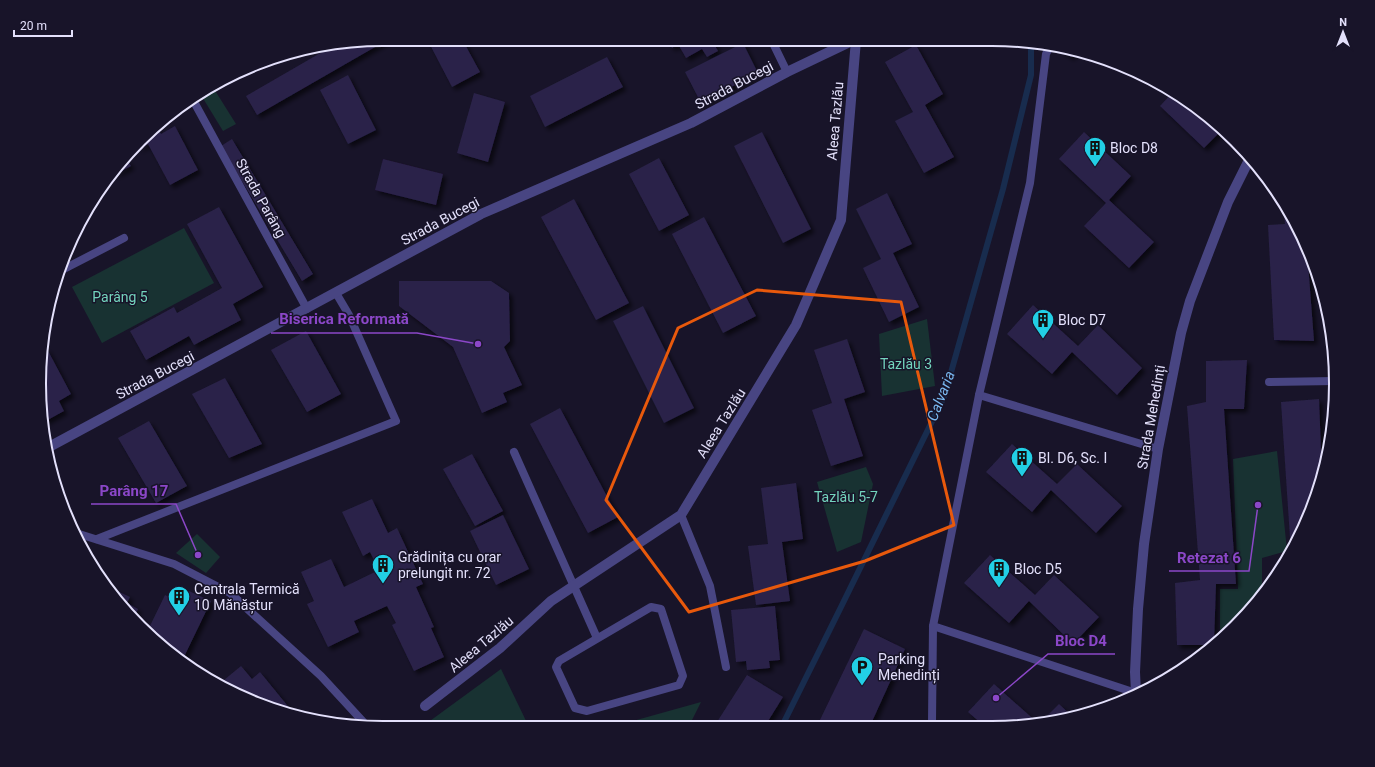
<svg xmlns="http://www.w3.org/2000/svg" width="1375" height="767" font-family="Roboto,sans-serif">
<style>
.green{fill:#183232}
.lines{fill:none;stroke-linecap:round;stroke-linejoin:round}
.stream{stroke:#182c4e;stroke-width:6}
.building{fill:#2a2248;filter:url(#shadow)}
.service{stroke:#484582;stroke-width:8}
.minor{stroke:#484582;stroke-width:10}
.tertiary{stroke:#484582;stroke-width:10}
.marked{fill:none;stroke:#e8590c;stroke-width:3;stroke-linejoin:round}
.labels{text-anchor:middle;stroke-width:3;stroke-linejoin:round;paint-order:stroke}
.street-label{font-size:14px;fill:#e3e0fb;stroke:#181429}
.poi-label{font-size:14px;fill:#e3e0fb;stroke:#181429;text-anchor:start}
.park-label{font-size:14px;fill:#73d4bd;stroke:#181429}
.water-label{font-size:15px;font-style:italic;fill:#79b7ef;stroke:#181429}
.rim{fill:none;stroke:#e3e0fb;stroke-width:2}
.leader{fill:none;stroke:#8b47c8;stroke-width:1.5}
.callout-dot{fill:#8b47c8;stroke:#181429;stroke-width:1.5}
.callout-label{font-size:15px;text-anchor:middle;font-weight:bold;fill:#8b47c8;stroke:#181429;stroke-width:3;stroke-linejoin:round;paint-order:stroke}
</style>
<defs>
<filter id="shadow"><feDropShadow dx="3.5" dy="3.5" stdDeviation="2" flood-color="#0009"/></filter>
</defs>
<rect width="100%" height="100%" fill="#181429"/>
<g class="green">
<polygon points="214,89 236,124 223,131 201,95"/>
<polygon points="184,228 214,283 102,343 72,287"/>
<polygon points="927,319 935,386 882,396 879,334"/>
<polygon points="1277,451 1287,551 1262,558 1262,594 1250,611 1220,638 1220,589 1238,589 1233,459"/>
<polygon points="866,467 873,484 861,542 837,552 817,482"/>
<polygon points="197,534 220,557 206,573 176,553"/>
<polygon points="501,669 529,727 424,727 423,726"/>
<polygon points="701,702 689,726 615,726"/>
</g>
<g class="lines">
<polyline class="stream" points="782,726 841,607 944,397 1003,189 1031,75 1031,43"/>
</g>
<g class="building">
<polygon points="384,39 389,39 257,115 246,96 329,48"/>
<polygon points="427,39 462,39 480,72 452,87"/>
<polygon points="667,39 718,39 713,42 718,51 707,57 702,49 686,58 678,44 672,48"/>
<polygon points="743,43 758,73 701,103 685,72"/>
<polygon points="916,45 943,94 925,105 954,157 924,173 895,121 913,112 885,62"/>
<polygon points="1056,47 1073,50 1076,50 1071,57"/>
<polygon points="607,57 623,87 545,127 530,96"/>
<polygon points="348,75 376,130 348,144 320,90"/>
<polygon points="1173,92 1218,124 1223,129 1204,148 1160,106"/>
<polygon points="474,93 505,102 488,162 457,153"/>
<polygon points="175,126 198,170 170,185 148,144 137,150 157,128 161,134"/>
<polygon points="762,132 811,229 783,243 734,146"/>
<polygon points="1084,132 1131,176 1109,200 1154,242 1129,268 1084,226 1106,203 1059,159"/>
<polygon points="232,139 313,274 302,281 221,146"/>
<polygon points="659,158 689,215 659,231 629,174"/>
<polygon points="383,159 443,174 436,205 375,190"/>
<polygon points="127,160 131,166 114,175 114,174"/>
<polygon points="887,193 912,244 893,253 919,307 889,322 863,268 881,259 856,209"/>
<polygon points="574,199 629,303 596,320 541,217"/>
<polygon points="1283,204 1300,231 1307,250 1314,341 1274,340 1268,225 1285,224"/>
<polygon points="219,207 263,287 233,304 241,320 194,345 189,336 146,360 130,331 174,307 177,313 222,288 187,224"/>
<polygon points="704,217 756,316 723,333 672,234"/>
<polygon points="399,281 491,281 509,293 510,341 504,347 522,385 503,393 507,402 482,413 453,347 399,306"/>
<polygon points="1033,305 1078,346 1098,325 1142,368 1117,395 1072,352 1052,374 1007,334"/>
<polygon points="643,306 694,408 664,423 613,321"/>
<polygon points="306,331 341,394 307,412 271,350"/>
<polygon points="847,339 865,392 844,399 863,456 831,466 812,410 832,403 814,350"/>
<polygon points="46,347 71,394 59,401 64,411 44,422 40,406"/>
<polygon points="1247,360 1244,409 1224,409 1236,584 1216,584 1214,643 1211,645 1177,645 1175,583 1200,580 1187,406 1206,402 1206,361"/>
<polygon points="225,378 262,444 229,458 192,394"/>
<polygon points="1319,399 1322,475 1318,494 1291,553 1281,402"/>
<polygon points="560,408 618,517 588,533 530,424"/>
<polygon points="149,421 187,486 156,503 118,438"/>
<polygon points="1012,444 1057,484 1077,464 1122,506 1096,533 1051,490 1032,512 986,472"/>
<polygon points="472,454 503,511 475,526 443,469"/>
<polygon points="796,483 803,539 782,542 790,601 756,605 748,546 768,544 761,488"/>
<polygon points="372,499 388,533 397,528 423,584 416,587 434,627 431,628 444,657 414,671 392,625 396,623 387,606 354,621 359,632 328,647 307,604 314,601 301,572 331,559 344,587 379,570 370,552 363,556 342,512"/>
<polygon points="503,515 529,569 496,585 470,531"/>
<polygon points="990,555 1035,595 1054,575 1099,617 1073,644 1029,601 1009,623 964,583"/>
<polygon points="111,588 130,597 127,603 138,609 135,616 143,619 141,624 125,611"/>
<polygon points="189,591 211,601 183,659 148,630 165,595 183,604"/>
<polygon points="775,606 780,660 769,661 770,668 747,670 746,661 736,662 731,610"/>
<polygon points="864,629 905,649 870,726 817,726"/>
<polygon points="241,666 252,679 260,672 296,716 218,685"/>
<polygon points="747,675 783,697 765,726 725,726 717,722"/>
<polygon points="994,684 1039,724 1059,704 1073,717 1036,725 983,725 968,712"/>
</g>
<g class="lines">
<g class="service">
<polyline points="771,39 787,72"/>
<polyline points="193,100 307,309"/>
<polyline points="62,270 124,238"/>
<polyline points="1269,382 1335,381"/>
<polyline points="979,395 1158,449"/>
<polyline points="514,452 597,638"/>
<polyline points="681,515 710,586 726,667"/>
<polyline points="76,533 174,564 230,593 321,676 368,727"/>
<polyline points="97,539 396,421 349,315 336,293"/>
<polygon points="651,607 661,609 683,676 679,685 587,711 575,708 556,667 559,661"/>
<polyline points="933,626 1136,693"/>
<polyline points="931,725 932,721 933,626 979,395 1030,183 1046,54 1050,46"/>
</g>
<g class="minor">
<polyline points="49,447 481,214 691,123 787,72 854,40"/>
<polyline points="425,706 500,648 551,601 681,515 796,325 841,220 856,40"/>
</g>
<polyline class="tertiary" points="1136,693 1135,672 1138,609 1144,544 1158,449 1181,333 1190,301 1228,202 1250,158"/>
</g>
<path class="marked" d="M757,290L901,302L954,525L865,561L689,612L606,500L678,328Z"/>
<defs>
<g id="building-pin" transform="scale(1.15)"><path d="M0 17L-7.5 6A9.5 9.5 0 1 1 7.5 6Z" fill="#22cfe5" stroke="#181429"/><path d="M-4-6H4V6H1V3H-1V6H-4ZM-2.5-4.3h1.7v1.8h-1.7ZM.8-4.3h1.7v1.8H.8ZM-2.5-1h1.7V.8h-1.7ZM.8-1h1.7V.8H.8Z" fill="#111"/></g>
<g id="parking-pin" transform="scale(1.15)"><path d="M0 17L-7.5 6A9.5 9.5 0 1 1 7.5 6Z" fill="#22cfe5" stroke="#181429"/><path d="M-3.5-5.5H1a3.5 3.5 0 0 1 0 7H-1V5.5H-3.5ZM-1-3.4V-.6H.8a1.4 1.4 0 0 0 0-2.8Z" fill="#111"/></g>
</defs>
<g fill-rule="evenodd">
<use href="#building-pin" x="1095" y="148"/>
<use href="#building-pin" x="1043" y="320"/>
<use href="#building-pin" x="1022" y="458"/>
<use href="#building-pin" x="383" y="565"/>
<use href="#building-pin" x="999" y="569"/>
<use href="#building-pin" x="179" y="597"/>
<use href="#parking-pin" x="862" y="667"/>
</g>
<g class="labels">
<g class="street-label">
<text transform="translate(734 85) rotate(-28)" y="5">Strada Bucegi</text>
<text transform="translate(835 121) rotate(-85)" y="5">Aleea Tazlău</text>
<text transform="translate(261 198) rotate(61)" y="5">Strada Parâng</text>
<text transform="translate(440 221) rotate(-28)" y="5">Strada Bucegi</text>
<text transform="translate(155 375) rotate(-28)" y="5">Strada Bucegi</text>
<text transform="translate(1151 417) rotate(-80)" y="5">Strada Mehedinți</text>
<text transform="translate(721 423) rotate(-58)" y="5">Aleea Tazlău</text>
<text transform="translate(481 644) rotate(-40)" y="5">Aleea Tazlău</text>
</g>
<g class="poi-label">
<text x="1110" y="153">Bloc D8</text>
<text x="1058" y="325">Bloc D7</text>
<text x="1038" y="463">Bl. D6, Sc. I</text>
<text x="398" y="562">Grădinița cu orar<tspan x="398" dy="16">prelungit nr. 72</tspan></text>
<text x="1014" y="574">Bloc D5</text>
<text x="194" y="594">Centrala Termică<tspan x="194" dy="16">10 Mănăștur</tspan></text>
<text x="878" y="664">Parking<tspan x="878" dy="16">Mehedinți</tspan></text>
</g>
<g class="park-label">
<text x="120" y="302">Parâng 5</text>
<text x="906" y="369">Tazlău 3</text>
<text x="846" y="502">Tazlău 5-7</text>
</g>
<g class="water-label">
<text transform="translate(941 396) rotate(-69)" y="5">Calvaria</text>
</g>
</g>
<path d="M0 0H1375V767H0ZM383 46H992A337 337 0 0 1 1329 383V384A337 337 0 0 1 992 721H383A337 337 0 0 1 46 384V383A337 337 0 0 1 383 46Z" fill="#181429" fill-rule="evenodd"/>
<path class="rim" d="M383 46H992A337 337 0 0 1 1329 383V384A337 337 0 0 1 992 721H383A337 337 0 0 1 46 384V383A337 337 0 0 1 383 46Z"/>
<path class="leader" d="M478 344L417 333H271M198 555L176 504H91M1258 505L1249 571H1169M996 698L1048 654H1115"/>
<g class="callout-dot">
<circle cx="478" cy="344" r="4"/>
<circle cx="198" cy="555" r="4"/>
<circle cx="1258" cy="505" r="4"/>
<circle cx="996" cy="698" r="4"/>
</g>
<g class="callout-label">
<text x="344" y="324">Biserica Reformată</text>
<text x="134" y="496">Parâng 17</text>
<text x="1209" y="563">Retezat 6</text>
<text x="1081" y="646">Bloc D4</text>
</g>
<g transform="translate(1343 32)" stroke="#181429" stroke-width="3" paint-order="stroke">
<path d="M0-3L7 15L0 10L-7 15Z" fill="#e3e0fb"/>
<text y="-6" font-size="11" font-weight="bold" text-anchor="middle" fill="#e3e0fb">N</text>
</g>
<path d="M14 30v6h58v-6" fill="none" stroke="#e3e0fb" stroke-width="2"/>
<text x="20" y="30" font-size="12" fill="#e3e0fb" stroke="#181429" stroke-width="3" paint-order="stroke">20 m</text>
</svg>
